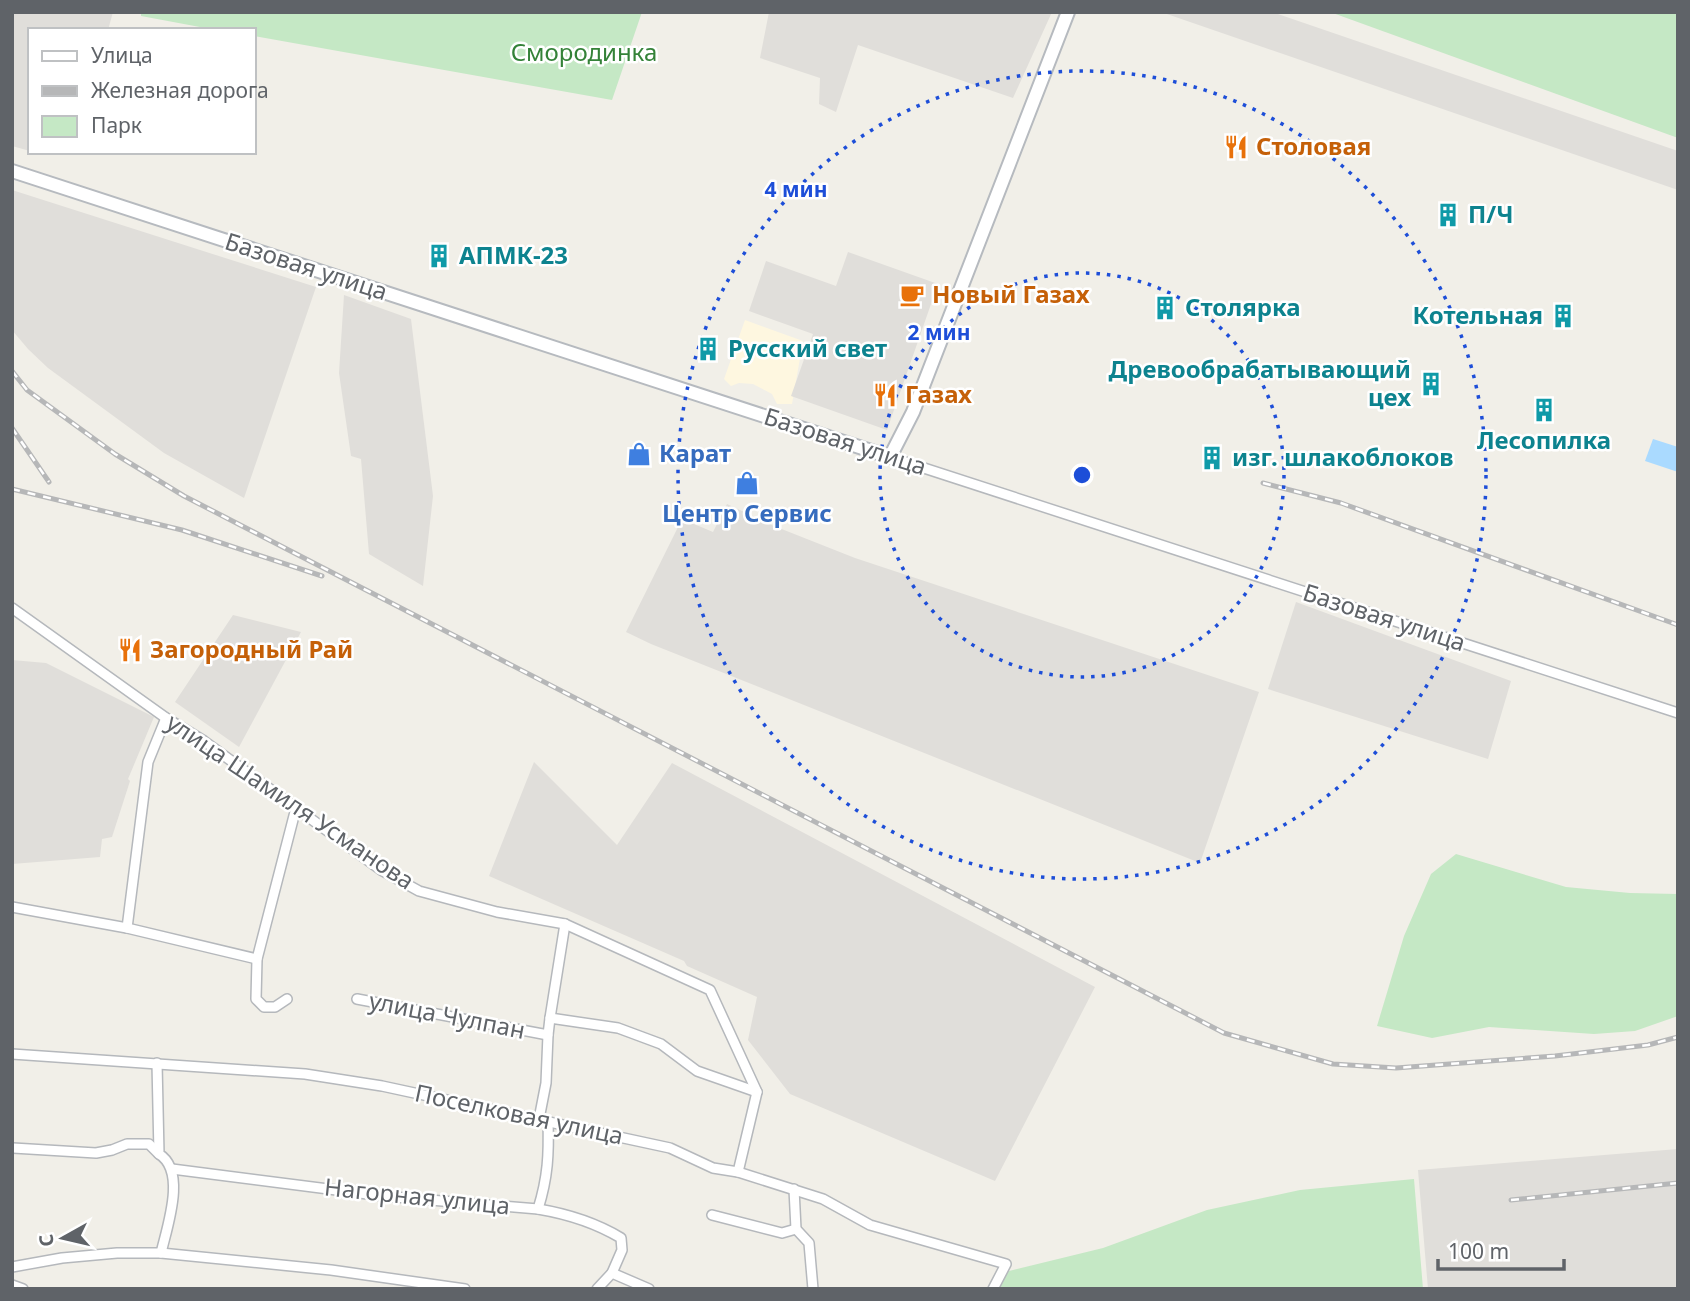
<svg xmlns="http://www.w3.org/2000/svg" width="1690" height="1301" font-family="'Noto Sans',sans-serif">
<style>
.commercial{fill:#fef7e0}
.industrial{fill:#e0deda}
.green{fill:#c5e8c5}
.water{fill:#aadaff}
.lines{fill:none;stroke-linecap:round;stroke-linejoin:round}
.minor-casing{stroke:#b5b8bc;stroke-width:12}
.secondary-casing{stroke:#b6babf;stroke-width:16}
.minor{stroke:#fff;stroke-width:9}
.secondary{stroke:#fff;stroke-width:12}
.rail-casing{stroke:#b6b7b8;stroke-width:5}
.rail{stroke:#fff;stroke-width:2.5;stroke-dasharray:8;stroke-linecap:butt}
.ring{fill:none;stroke:#1d4ed8;stroke-width:3.5;stroke-dasharray:3.5 7}
.labels{text-anchor:middle;stroke-width:5;stroke-linejoin:round;paint-order:stroke}
.park-label{font-size:24px;fill:#348238;stroke:#fff}
.food-label{font-size:24px;font-weight:bold;fill:#c56008;stroke:#fff;text-anchor:start}
.culture-label{font-size:24px;font-weight:bold;fill:#0d838f;stroke:#fff;text-anchor:start}
.street-label{font-size:24px;fill:#5f6368;stroke:#fff}
.shop-label{font-size:24px;font-weight:bold;fill:#366cbe;stroke:#fff;text-anchor:start}
.centre{fill:#1d4ed8;stroke:#fff;stroke-width:3.5}
.ring-label{font-size:21px;text-anchor:middle;font-weight:bold;fill:#1d4ed8;stroke:#fff;stroke-width:5;stroke-linejoin:round;paint-order:stroke}
</style>
<rect width="100%" height="100%" fill="#f1efe8"/>
<polygon class="commercial" points="745,320 803,341 792,404 777,404 772,394 753,384 739,383 731,386 724,379"/>
<g class="industrial">
<polygon points="12,12 113,12 108,30 30,30 30,151 12,146"/>
<polygon points="769,12 1052,12 1013,98 858,45 836,112 819,104 820,78 760,58"/>
<polygon points="1161,12 1272,12 1678,151 1678,190"/>
<polygon points="12,190 316,287 244,498 164,453 48,368 28,349 12,330"/>
<polygon points="848,252 938,284 887,430 791,396 813,334 749,311 766,261 836,286"/>
<polygon points="344,295 411,319 433,496 423,586 369,554 361,459 351,456 339,373"/>
<polygon points="727,504 774,526 855,558 1259,692 1200,863 651,644 626,632 682,519 713,532"/>
<polygon points="1296,602 1511,681 1488,759 1268,689"/>
<polygon points="233,615 301,632 239,747 175,702"/>
<polygon points="12,660 46,663 154,717 128,779 130,781 112,837 102,839 100,857 12,864"/>
<polygon points="534,762 617,845 672,763 1095,987 995,1181 790,1094 748,1040 757,997 687,966 684,961 489,876"/>
<polygon points="1678,1149 1678,1289 1428,1289 1418,1170"/>
</g>
<g class="green">
<polygon points="141,12 642,12 612,100 254,36 254,30 216,30 141,16"/>
<polygon points="1330,12 1678,12 1678,138"/>
<polygon points="1456,854 1566,887 1630,893 1678,894 1678,1016 1635,1031 1594,1034 1489,1027 1432,1038 1377,1026 1404,936 1431,874"/>
<polygon points="1414,1179 1423,1289 997,1289 1009,1271 1103,1248 1207,1210 1300,1190"/>
</g>
<polygon class="water" points="1653,439 1678,447 1678,472 1645,461"/>
<g class="lines">
<g class="minor-casing">
<g id="minor">
<polyline points="890,457 1678,713"/>
<polyline points="12,608 166,718 204,741 381,870 419,891 497,912 565,924 710,990 757,1092 738,1172"/>
<polyline points="12,907 127,928 257,959"/>
<polyline points="127,928 148,762 166,718"/>
<polyline points="287,999 275,1007 264,1007 256,999 257,959 296,808"/>
<polyline points="357,999 548,1035 550,1018 618,1028 661,1044 697,1071 757,1092"/>
<polyline points="550,1018 565,924"/>
<polyline points="12,1054 305,1074 382,1086 670,1148 713,1168 738,1172 823,1199 870,1225 1006,1264 993,1289"/>
<path d="M157,1063L159,1154C187,1171 167,1227 161,1253"/>
<polyline points="539,1119 546,1083 548,1035"/>
<polyline points="13,1148 96,1153 112,1150 127,1144 149,1144 159,1154"/>
<path d="M172,1169L383,1196L538,1209C568,1214 596,1223 621,1238L622,1250L612,1273"/>
<polyline points="794,1189 796,1229 809,1243 813,1289"/>
<path d="M538,1209C548,1177 549,1154 548,1121"/>
<polyline points="712,1215 782,1233 796,1229"/>
<polyline points="12,1267 62,1258 117,1253 161,1253 331,1270 465,1289"/>
<polyline points="12,1285 23,1289"/>
<polyline points="597,1289 612,1273 649,1289"/>
</g>
</g>
<g class="secondary-casing">
<polyline id="secondary" points="12,171 890,457 913,412 1068,12"/>
</g>
<use href="#minor" class="minor"/>
<use href="#secondary" class="secondary"/>
<g class="rail-casing">
<g id="rail">
<polyline points="12,371 27,390 115,454 184,496 1224,1033 1333,1064 1396,1068 1555,1056 1648,1045 1678,1037"/>
<polyline points="12,428 49,482"/>
<polyline points="1263,483 1341,503 1678,625"/>
<polyline points="12,489 182,530 322,576"/>
<polyline points="1511,1200 1678,1183"/>
</g>
</g>
<use href="#rail" class="rail"/>
</g>
<g class="ring">
<circle cx="1082" cy="475" r="202"/>
<circle cx="1082" cy="475" r="404"/>
</g>
<defs>
<g id="restaurant-bare" transform="scale(1.89)"><path d="M-5-6h1v4h1v-4h1v4h1v-4h1v5L-1.5 .5V6h-2V.5L-5-1ZM5-6V6H3V1.5H1.5Q1.5-4 5-6Z" fill="#e8710a" stroke="#fff" stroke-width="2.5" paint-order="stroke"/></g>
<g id="building-bare" transform="scale(1.89)"><path d="M-4-6H4V6H1V3H-1V6H-4ZM-2.5-4.3h1.7v1.8h-1.7ZM.8-4.3h1.7v1.8H.8ZM-2.5-1h1.7V.8h-1.7ZM.8-1h1.7V.8H.8Z" fill="#0f9aa8" stroke="#fff" stroke-width="2.5" paint-order="stroke"/></g>
<g id="cafe-bare" transform="scale(1.89)"><path d="M-5.5-4.5H6V0H3Q3 3.5 0 3.5H-2.5Q-5.5 3.5-5.5 0ZM3-3.2v2h1.7v-2ZM-6 4.5H4V6H-6Z" fill="#e8710a" stroke="#fff" stroke-width="2.5" paint-order="stroke"/></g>
<g id="shop-bare" transform="scale(1.89)"><path d="M-5-2.5h2.3a2.7 3.5 0 0 1 5.4 0H5L5.5 6h-11ZM-1.5-2.5h3a1.5 2.3 0 0 0-3 0Z" fill="#3f7fe0" stroke="#fff" stroke-width="2.5" paint-order="stroke"/></g>
</defs>
<g fill-rule="evenodd">
<use href="#restaurant-bare" x="1236" y="147"/>
<use href="#building-bare" x="1448" y="215"/>
<use href="#building-bare" x="439" y="256"/>
<use href="#cafe-bare" x="912" y="295"/>
<use href="#building-bare" x="1165" y="308"/>
<use href="#building-bare" x="1563" y="316"/>
<use href="#building-bare" x="708" y="349"/>
<use href="#building-bare" x="1431" y="384"/>
<use href="#restaurant-bare" x="885" y="395"/>
<use href="#building-bare" x="1544" y="410"/>
<use href="#shop-bare" x="639" y="454"/>
<use href="#building-bare" x="1212" y="458"/>
<use href="#shop-bare" x="747" y="483"/>
<use href="#restaurant-bare" x="130" y="650"/>
</g>
<g class="labels">
<g class="park-label">
<text x="584" y="61">Смородинка</text>
</g>
<g class="food-label">
<text x="1256" y="155">Столовая</text>
<text x="932" y="303">Новый Газах</text>
<text x="905" y="403">Газах</text>
<text x="150" y="658">Загородный Рай</text>
</g>
<g class="culture-label">
<text x="1468" y="223">П/Ч</text>
<text x="459" y="264">АПМК-23</text>
<text x="1185" y="316">Столярка</text>
<text x="1543" y="324" text-anchor="end">Котельная</text>
<text x="728" y="357">Русский свет</text>
<text x="1411" y="378" text-anchor="end">Древообрабатывающий<tspan x="1411" dy="28">цех</tspan></text>
<text x="1544" y="449" text-anchor="middle">Лесопилка</text>
<text x="1232" y="466">изг. шлакоблоков</text>
</g>
<g class="street-label">
<text transform="translate(306 267) rotate(18)" y="8">Базовая улица</text>
<text transform="translate(845 442) rotate(18)" y="8">Базовая улица</text>
<text transform="translate(1384 618) rotate(18)" y="8">Базовая улица</text>
<text transform="translate(290 802) rotate(34)" y="8">улица Шамиля Усманова</text>
<text transform="translate(447 1016) rotate(11)" y="8">улица Чулпан</text>
<text transform="translate(519 1115) rotate(12)" y="8">Поселковая улица</text>
<text transform="translate(417 1197) rotate(6)" y="8">Нагорная улица</text>
</g>
<g class="shop-label">
<text x="659" y="462">Карат</text>
<text x="747" y="522" text-anchor="middle">Центр Сервис</text>
</g>
</g>
<circle cx="1082" cy="475" r="10" class="centre"/>
<g class="ring-label">
<text x="796" y="197">4 мин</text>
<text x="939" y="340">2 мин</text>
</g>
<rect width="1690" height="1301" fill="none" stroke="#5f6368" stroke-width="28"/>
<rect x="28" y="28" width="228" height="126" fill="#ffffff" stroke="#bfc1c3" stroke-width="2"/>
<rect x="42" y="51" width="35" height="10" fill="#ffffff" stroke="#bfc1c3" stroke-width="2"/>
<text x="91" y="63" font-size="21" fill="#5f6368">Улица</text>
<rect x="42" y="86" width="35" height="10" fill="#b6b7b8" stroke="#bfc1c3" stroke-width="2"/>
<text x="91" y="98" font-size="21" fill="#5f6368">Железная дорога</text>
<rect x="42" y="116" width="35" height="21" fill="#c5e8c5" stroke="#bfc1c3" stroke-width="2"/>
<text x="91" y="133" font-size="21" fill="#5f6368">Парк</text>
<g transform="translate(63 1238) rotate(262)" stroke="#ffffff" stroke-width="5" paint-order="stroke">
<path d="M0-5L12 26L0 18L-12 26Z" fill="#5f6368"/>
<text y="-10" font-size="19" font-weight="bold" text-anchor="middle" fill="#5f6368">С</text>
</g>
<path d="M1438 1259v10h126v-10" fill="none" stroke="#5f6368" stroke-width="3.5"/>
<text x="1448" y="1259" font-size="21" fill="#5f6368" stroke="#ffffff" stroke-width="5" paint-order="stroke">100 m</text>
</svg>
